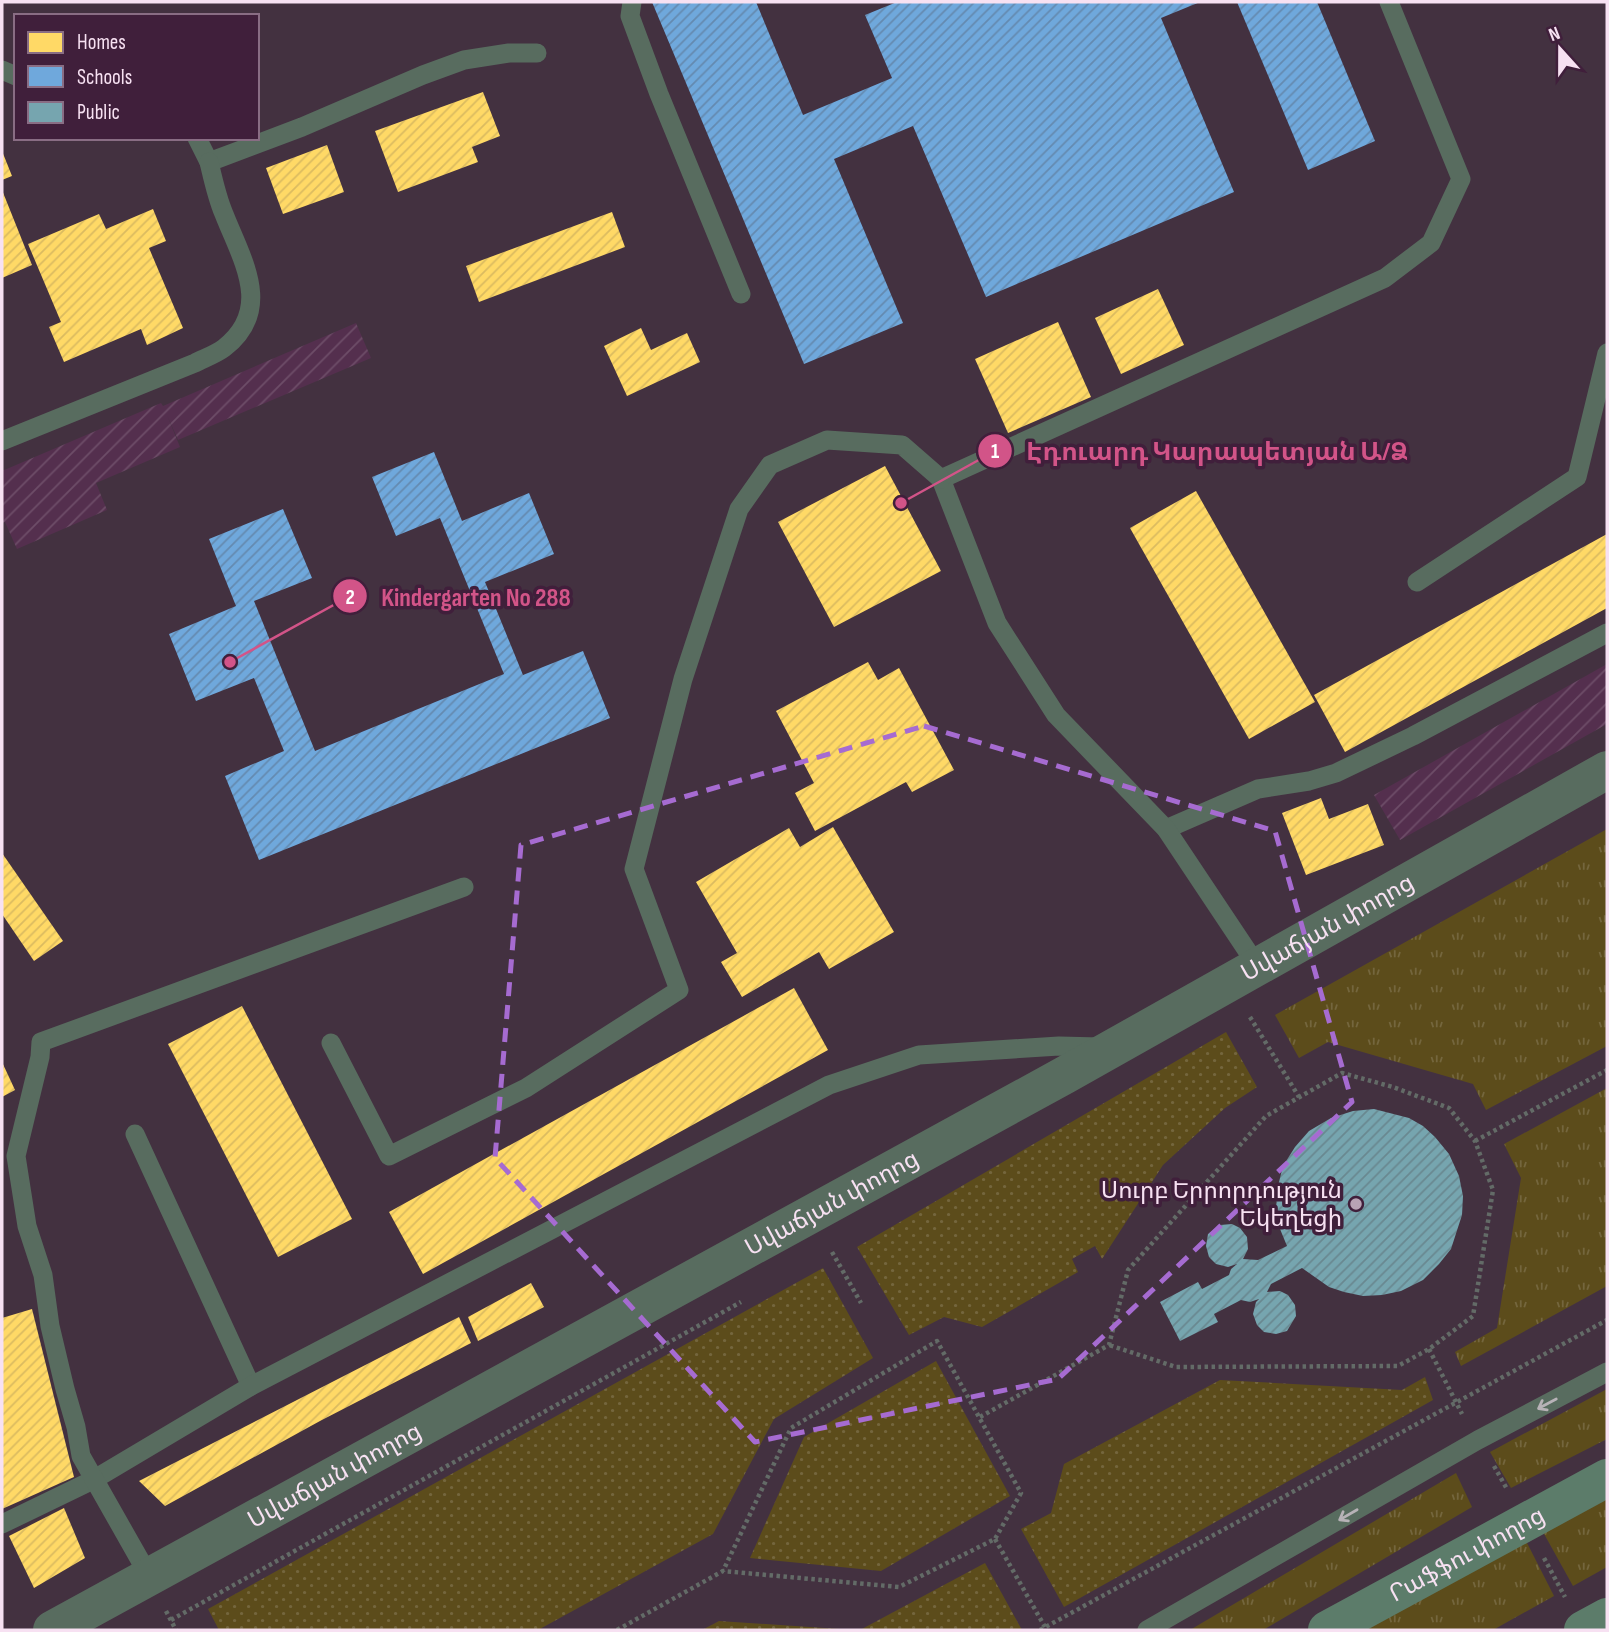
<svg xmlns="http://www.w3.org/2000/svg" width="1609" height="1632" font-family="'Sofia Sans Condensed','Noto Sans Armenian',sans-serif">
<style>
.industrial{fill:url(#industrial-furrows)}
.grass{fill:url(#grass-tufts)}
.park{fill:url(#park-dots)}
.homes{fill:url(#homes-hatch)}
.schools{fill:url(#schools-hatch)}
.public{fill:url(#public-hatch)}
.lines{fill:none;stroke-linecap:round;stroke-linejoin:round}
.path{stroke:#636b67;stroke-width:4.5;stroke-dasharray:3.5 3.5;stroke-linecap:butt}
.service{stroke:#586c5f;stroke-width:19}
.tertiary{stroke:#586c5f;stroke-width:38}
.primary{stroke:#5c7c6a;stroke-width:38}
.oneway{stroke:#b7b2b7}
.marked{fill:none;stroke:#a66bd1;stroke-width:5;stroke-dasharray:14 9;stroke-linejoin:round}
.poi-dot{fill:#b8a3b4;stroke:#401f3b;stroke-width:2.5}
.labels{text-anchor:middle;stroke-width:7;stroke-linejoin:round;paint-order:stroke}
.street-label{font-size:24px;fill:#f7e1f2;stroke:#401f3b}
.poi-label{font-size:24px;fill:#f7e1f2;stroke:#401f3b;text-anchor:end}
.leader{fill:none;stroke:#d25488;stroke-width:2.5}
.callout-dot{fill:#d25488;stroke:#401f3b;stroke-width:2.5}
.mark-label{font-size:21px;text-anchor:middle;font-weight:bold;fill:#fff}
.callout-label{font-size:26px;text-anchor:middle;font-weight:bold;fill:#d25488;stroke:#401f3b;stroke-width:7;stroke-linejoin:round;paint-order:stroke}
</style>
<defs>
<pattern id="industrial-furrows" width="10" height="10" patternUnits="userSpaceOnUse" patternTransform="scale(1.75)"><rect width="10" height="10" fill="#542f4e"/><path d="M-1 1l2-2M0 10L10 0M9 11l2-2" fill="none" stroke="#6d4d68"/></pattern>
<pattern id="grass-tufts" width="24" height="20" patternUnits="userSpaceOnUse" patternTransform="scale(1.75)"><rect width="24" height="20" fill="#5c4c1b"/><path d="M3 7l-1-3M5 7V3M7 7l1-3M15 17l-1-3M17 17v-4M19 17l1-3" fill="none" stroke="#74663d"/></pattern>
<pattern id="park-dots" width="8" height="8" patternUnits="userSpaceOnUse" patternTransform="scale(1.75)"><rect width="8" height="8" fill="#5c4c1b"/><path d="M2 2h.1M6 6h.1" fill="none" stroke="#74663d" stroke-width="1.8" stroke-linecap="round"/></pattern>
<pattern id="homes-hatch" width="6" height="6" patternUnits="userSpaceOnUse" patternTransform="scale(1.75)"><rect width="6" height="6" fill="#ffd966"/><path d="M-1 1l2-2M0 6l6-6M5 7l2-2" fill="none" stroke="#dbbb60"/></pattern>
<pattern id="schools-hatch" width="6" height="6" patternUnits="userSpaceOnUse" patternTransform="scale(1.75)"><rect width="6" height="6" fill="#6fa8dc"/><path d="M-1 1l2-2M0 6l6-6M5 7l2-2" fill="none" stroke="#648ab0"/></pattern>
<pattern id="public-hatch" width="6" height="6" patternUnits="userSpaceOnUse" patternTransform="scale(1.75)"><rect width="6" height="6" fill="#76a5af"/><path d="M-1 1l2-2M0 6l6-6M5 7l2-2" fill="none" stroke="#698890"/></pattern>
</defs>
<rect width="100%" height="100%" fill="#433140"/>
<g class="industrial">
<polygon points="356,323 371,358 178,440 167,415 180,447 96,483 107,510 17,549 5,522 2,523 2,471 161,403 163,406"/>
<polygon points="1607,664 1607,724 1400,840 1374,795"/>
</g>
<g class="grass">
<polygon points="1607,829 1607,1046 1486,1110 1473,1084 1328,1042 1299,1058 1275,1015"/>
<polygon points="1607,1088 1607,1286 1461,1366 1455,1352 1497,1328 1521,1178 1504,1144"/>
<polygon points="1607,1389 1607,1439 1511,1488 1490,1452"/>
<polygon points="1456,1473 1472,1507 1263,1630 1190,1630"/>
<polygon points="1607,1488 1607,1567 1573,1586 1538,1523"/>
<polygon points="1522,1533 1554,1596 1493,1630 1352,1630"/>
</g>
<g class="park">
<polygon points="1226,1032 1257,1087 1225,1108 1163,1165 1102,1259 1095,1246 1072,1259 1078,1272 982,1327 944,1317 909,1335 857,1247"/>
<polygon points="823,1268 873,1358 774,1419 713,1534 538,1630 219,1630 208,1609"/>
<polygon points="936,1361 1010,1496 881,1571 750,1558 804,1437"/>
<polygon points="1425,1377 1433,1400 1064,1607 1021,1529 1051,1513 1064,1464 1220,1380 1402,1390"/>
<polygon points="985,1563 1022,1630 860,1630"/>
<polygon points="719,1621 854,1630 702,1630"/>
</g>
<g class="homes">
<polygon points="483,92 500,136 472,147 478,162 398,192 375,131"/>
<polygon points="327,145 344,192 283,214 266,168"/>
<polygon points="2,151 12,176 2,180"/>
<polygon points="2,190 32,265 2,278"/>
<polygon points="153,209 166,241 149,248 183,328 147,345 141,329 64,362 49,327 61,322 28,244 99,214 106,229"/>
<polygon points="612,212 625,247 479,302 466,266"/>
<polygon points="1158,289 1184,345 1121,374 1095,318"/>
<polygon points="1058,322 1091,397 1008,433 975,359"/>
<polygon points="641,328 651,350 687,333 700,362 627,396 604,346"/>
<polygon points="885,466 941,571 834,627 778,522"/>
<polygon points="1196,491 1315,702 1249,739 1130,528"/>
<polygon points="1607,534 1607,608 1345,752 1314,695"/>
<polygon points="868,662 878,680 899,668 954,770 912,792 906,782 815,831 795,793 814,783 776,711"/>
<polygon points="1321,798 1329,819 1368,804 1384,845 1306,875 1282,813"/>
<polygon points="833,827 894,932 829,969 819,952 742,997 721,962 737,953 696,882 789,828 800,847"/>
<polygon points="2,853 63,941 34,961 2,914"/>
<polygon points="794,988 828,1050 423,1274 389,1212"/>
<polygon points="242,1006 352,1219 278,1257 168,1044"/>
<polygon points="2,1062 15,1090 2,1097"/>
<polygon points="531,1283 544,1307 478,1341 468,1317"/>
<polygon points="32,1309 74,1477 2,1509 2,1318"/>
<polygon points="459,1317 471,1343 320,1421 165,1506 139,1481"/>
<polygon points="64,1508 85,1558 34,1588 9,1536"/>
</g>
<g class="schools">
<polygon points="652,2 756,2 803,115 892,78 865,15 897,2 1200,2 1161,18 1234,192 986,297 913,126 834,159 903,323 804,364"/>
<polygon points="1237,2 1317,2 1375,141 1308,170"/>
<polygon points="434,452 462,521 529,493 554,554 485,582 523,675 583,651 610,718 259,860 225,776 284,751 254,678 196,701 169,634 236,606 209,539 283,509 312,578 254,601 315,751 504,674 440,518 396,536 372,477"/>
</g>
<polygon class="public" points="1374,1109 1409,1118 1423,1126 1435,1137 1449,1154 1459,1176 1463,1196 1462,1215 1451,1249 1439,1264 1423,1280 1401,1291 1382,1295 1363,1296 1344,1292 1329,1287 1302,1268 1271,1284 1267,1292 1280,1291 1288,1295 1295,1305 1296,1316 1287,1331 1276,1334 1264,1332 1257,1325 1253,1314 1256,1302 1259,1299 1250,1302 1241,1300 1214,1314 1218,1322 1180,1341 1160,1302 1198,1282 1202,1289 1229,1275 1231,1269 1237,1264 1228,1267 1216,1264 1209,1257 1206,1246 1208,1234 1220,1225 1232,1224 1240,1228 1247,1237 1248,1249 1243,1259 1258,1260 1287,1246 1280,1229 1276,1208 1278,1186 1283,1166 1295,1147 1309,1131 1331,1118 1353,1111"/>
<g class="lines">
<g class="path">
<polyline points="1250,1017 1299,1097"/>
<polyline points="1475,1141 1607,1070"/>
<polyline points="832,1252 861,1303"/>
<polyline points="1429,1349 1462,1414"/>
<polyline points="980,1417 1109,1345 1128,1270 1266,1116 1342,1073 1393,1087 1449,1108 1475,1141 1493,1190 1473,1316 1429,1349 1398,1366 1176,1367 1109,1345"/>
<polyline points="1494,1466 1507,1489"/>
<polyline points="995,1539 1045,1627"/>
<polyline points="1544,1558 1565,1597"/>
<polyline points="166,1611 176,1630"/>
<polyline points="171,1620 741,1302"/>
<polyline points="617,1630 723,1571 899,1587 995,1539 1021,1493 937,1341 791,1428 723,1571"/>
<polyline points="1040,1630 1607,1320"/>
</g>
<g class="service">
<polyline points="632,2 630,16 659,94 741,294"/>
<polyline points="2,70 16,76"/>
<polyline points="197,138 209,162 302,127 423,75 464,60 509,53 537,53"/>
<path d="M2,441L195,363C205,358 216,354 224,348C274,309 242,260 224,214C217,198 213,179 209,162"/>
<polyline points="1417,582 1577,477 1607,353"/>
<polyline points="1166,829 1258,789 1309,781 1336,773 1413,736 1607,633"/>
<polyline points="1258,967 1166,829 1056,715 997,623 941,479 1385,278 1431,243 1461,179 1389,2"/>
<polyline points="331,1043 389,1156 526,1088 679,990 634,869 683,679 739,509 770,465 827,440 902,445 941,479"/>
<polyline points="135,1134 251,1386"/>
<polyline points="2,1524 93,1480 251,1386 829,1085 919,1055 1059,1046 1100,1047"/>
<polyline points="149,1576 81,1456 76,1427 65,1389 50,1326 43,1275 27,1226 16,1156 40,1057 41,1042 464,887"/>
<polyline points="1147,1630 1478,1440 1607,1372"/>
</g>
<path class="tertiary" id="s1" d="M52,1630L1065,1075L1607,770"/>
<g class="primary">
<path id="s2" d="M1327,1630L1607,1478"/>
<polyline points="1583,1630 1607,1617"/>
</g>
</g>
<defs><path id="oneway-shaft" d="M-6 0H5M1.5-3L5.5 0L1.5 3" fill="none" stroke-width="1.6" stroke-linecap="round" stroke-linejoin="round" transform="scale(1.75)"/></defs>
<g class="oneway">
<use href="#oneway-shaft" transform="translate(1547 1404) rotate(152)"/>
<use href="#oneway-shaft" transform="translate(1348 1515) rotate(150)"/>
</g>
<path class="marked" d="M924,726L1275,831L1352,1102L1058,1379L755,1442L495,1158L521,845Z"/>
<circle class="poi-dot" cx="1356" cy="1204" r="7"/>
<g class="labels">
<g class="street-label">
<text dy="8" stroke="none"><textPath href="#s1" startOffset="1456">Սվաճյան փողոց</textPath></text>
<text dy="8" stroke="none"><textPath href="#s1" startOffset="889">Սվաճյան փողոց</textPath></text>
<text dy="8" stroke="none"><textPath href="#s1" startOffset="322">Սվաճյան փողոց</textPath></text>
<text dy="8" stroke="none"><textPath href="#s2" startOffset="159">Րաֆֆու փողոց</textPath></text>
</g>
<g class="poi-label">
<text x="1342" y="1198">Սուրբ Երրորդություն<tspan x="1342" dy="28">Եկեղեցի</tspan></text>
</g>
</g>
<path class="leader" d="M901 503L995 451M230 662L350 596"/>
<g class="callout-dot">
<circle cx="901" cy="503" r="7"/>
<circle cx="230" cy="662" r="7"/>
<circle cx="995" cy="451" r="18"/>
<circle cx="350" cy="596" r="18"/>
</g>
<g class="mark-label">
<text x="995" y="458">1</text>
<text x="350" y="604">2</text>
</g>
<g class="callout-label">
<text x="1217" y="460">Էդուարդ Կարապետյան Ա/Ձ</text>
<text x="476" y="606">Kindergarten No 288</text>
</g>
<rect width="1609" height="1632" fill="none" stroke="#f7e1f2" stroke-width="7"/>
<rect x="14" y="14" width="245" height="126" fill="#401f3b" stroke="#896d84" stroke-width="2"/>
<rect x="28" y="32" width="35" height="21" fill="#ffd966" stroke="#896d84" stroke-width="2"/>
<text x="77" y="49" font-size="21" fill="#f7e1f2">Homes</text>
<rect x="28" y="66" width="35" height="21" fill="#6fa8dc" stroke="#896d84" stroke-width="2"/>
<text x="77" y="84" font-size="21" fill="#f7e1f2">Schools</text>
<rect x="28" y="102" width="35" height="21" fill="#76a5af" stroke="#896d84" stroke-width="2"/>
<text x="77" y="119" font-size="21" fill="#f7e1f2">Public</text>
<g transform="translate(1560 49) rotate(339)" stroke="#401f3b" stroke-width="5" paint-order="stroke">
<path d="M0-5L12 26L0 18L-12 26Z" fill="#f7e1f2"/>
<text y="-10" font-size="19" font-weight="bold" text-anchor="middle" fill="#f7e1f2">N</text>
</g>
</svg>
